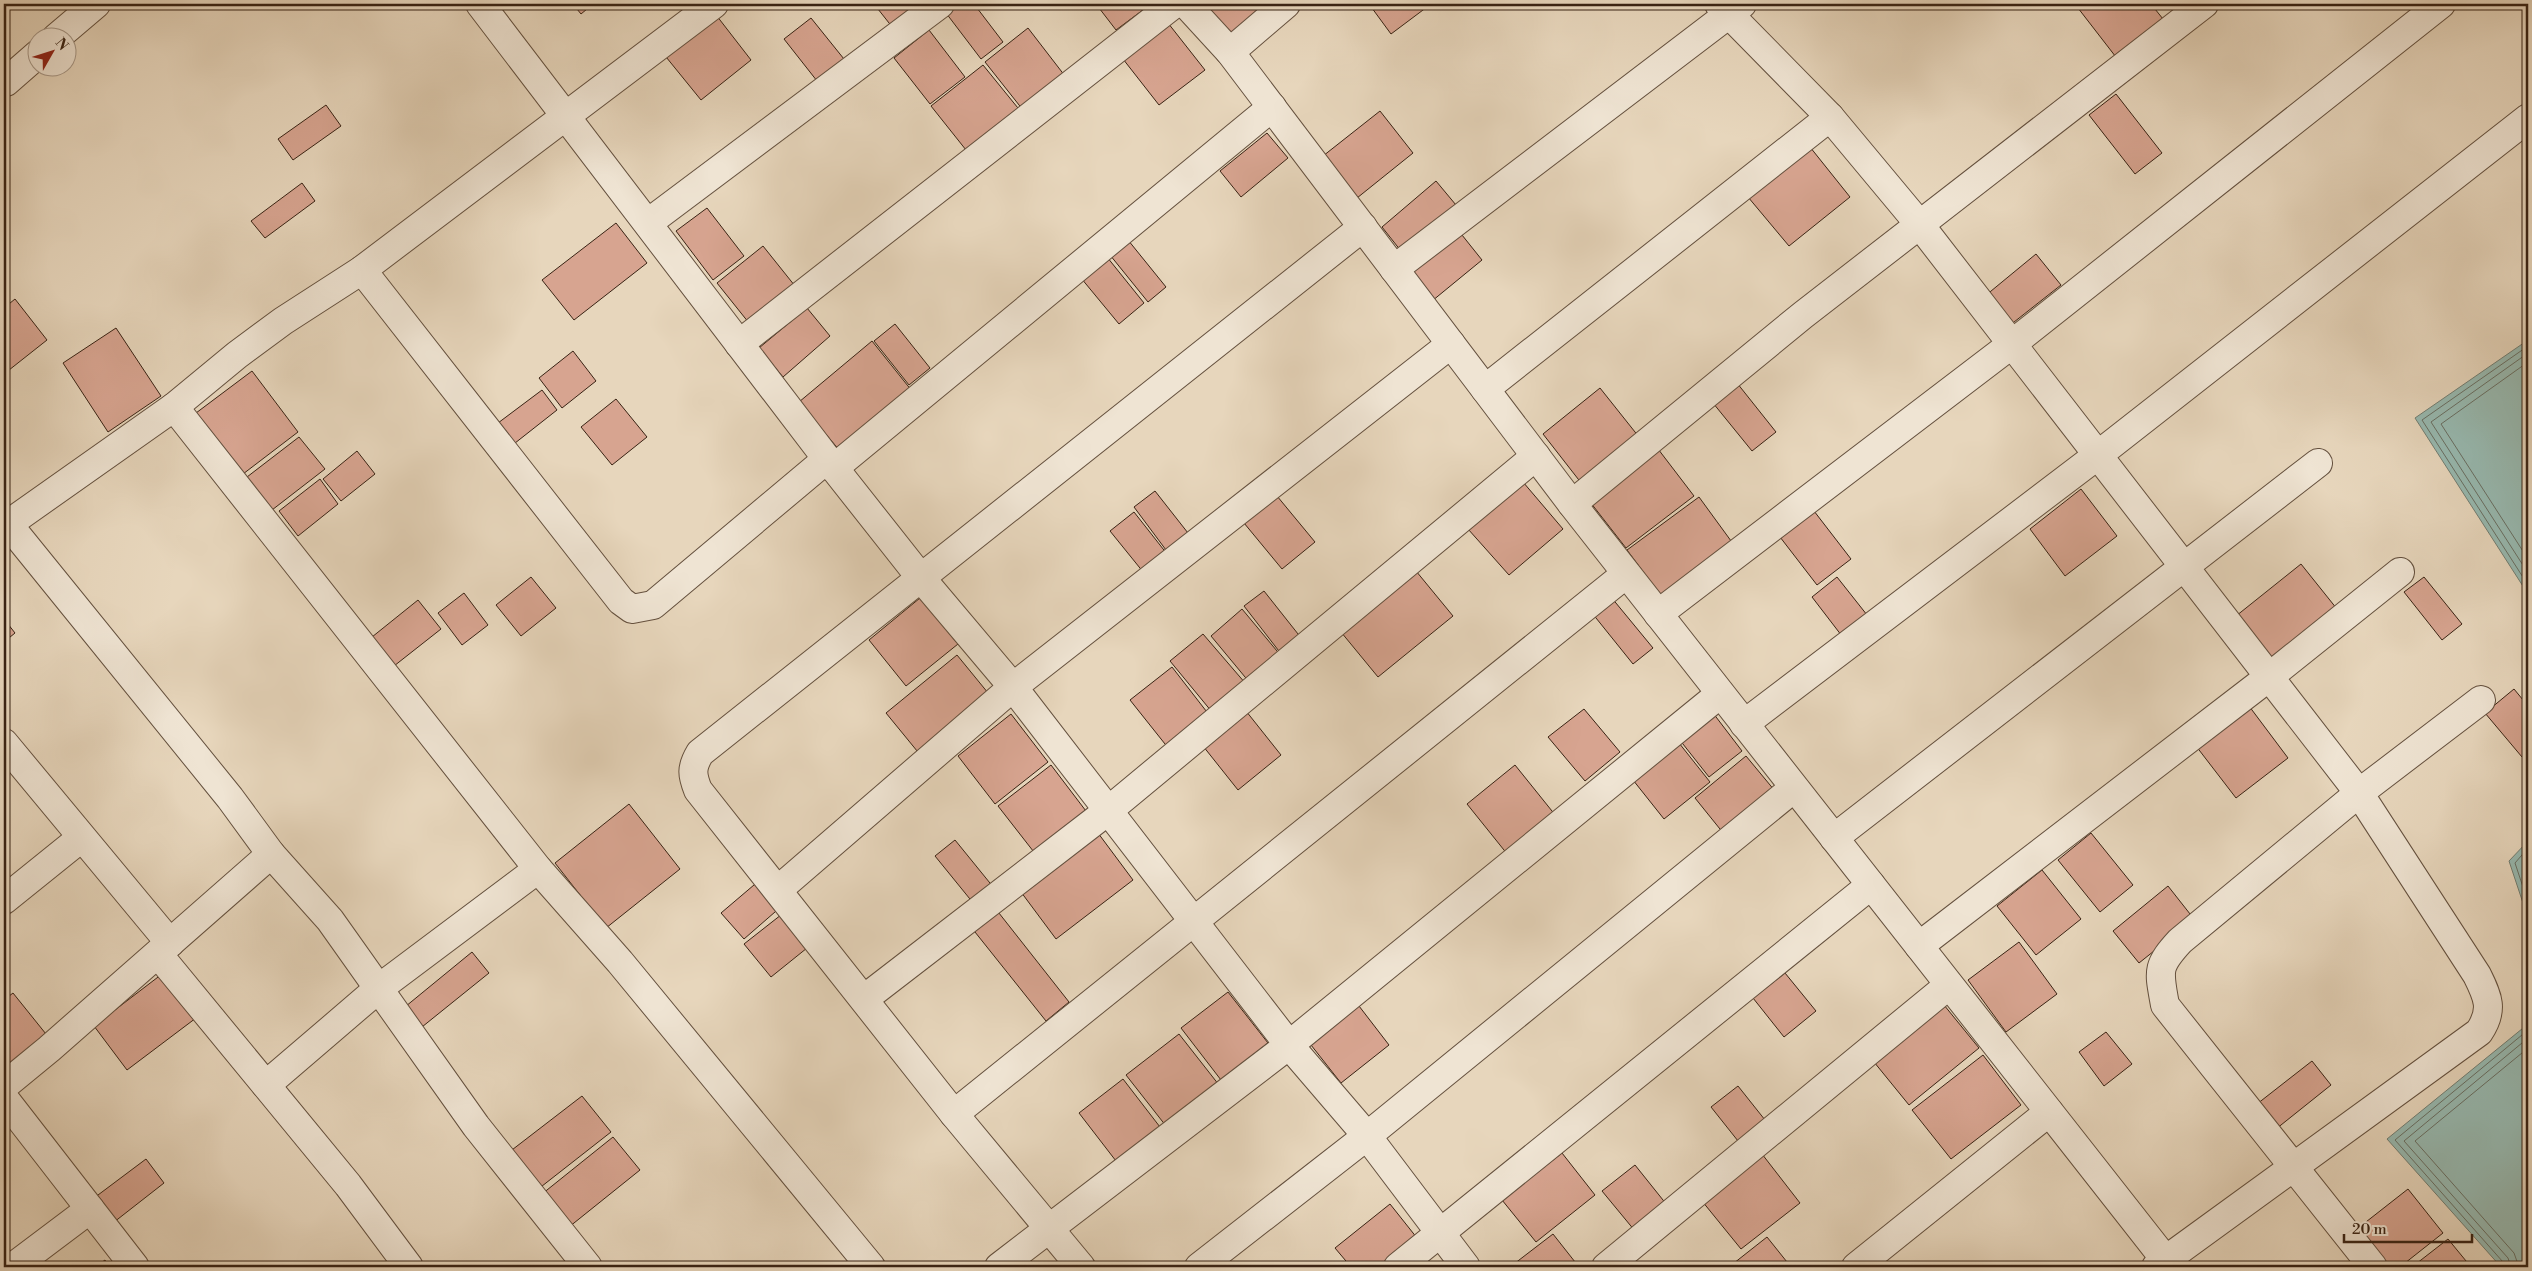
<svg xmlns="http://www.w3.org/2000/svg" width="2532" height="1271" font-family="'Libre Bodoni',serif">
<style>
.water{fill:#97b9b0;stroke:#717d72}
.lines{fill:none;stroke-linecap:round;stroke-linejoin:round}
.shore{stroke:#686e62;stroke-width:1}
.building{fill:#d7a490;stroke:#392314}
.minor-casing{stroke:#64503e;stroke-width:30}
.minor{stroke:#efe4d3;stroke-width:28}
</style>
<rect width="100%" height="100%" fill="#e7d6bc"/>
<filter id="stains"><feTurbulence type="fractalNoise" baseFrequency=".004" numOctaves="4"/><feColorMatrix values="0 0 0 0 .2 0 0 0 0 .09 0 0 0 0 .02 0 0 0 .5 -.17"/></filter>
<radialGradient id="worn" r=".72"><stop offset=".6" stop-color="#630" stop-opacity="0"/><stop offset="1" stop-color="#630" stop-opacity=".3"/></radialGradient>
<g class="water">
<polygon points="2528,340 2528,594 2415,418"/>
<polygon points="2528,841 2528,918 2509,861"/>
<polygon points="2528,1024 2528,1267 2501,1267 2387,1139"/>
</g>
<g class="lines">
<g class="shore">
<polyline points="2528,346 2422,420 2528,585"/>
<polyline points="2528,353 2431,422 2528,573"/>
<polyline points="2528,362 2441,424 2528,559"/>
<polyline points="2528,848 2515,863 2528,902"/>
<polyline points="2505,1267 2503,1262 2395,1140 2528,1030"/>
<polyline points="2511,1267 2508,1258 2404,1141 2528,1038"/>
<polyline points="2519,1267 2514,1253 2415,1141 2528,1048"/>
</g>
</g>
<g class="building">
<polygon points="573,4 593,4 581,14"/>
<polygon points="874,4 923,4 893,28"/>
<polygon points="958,4 974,4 1003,42 981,59 946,13"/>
<polygon points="1096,4 1151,4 1116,30"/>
<polygon points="1202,4 1277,4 1230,40"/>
<polygon points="1369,4 1431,4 1391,34"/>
<polygon points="2084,4 2151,4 2167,24 2119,61 2078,8"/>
<polygon points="713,11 751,60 701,100 662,52"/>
<polygon points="811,18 848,64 821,86 784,39"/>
<polygon points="1168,23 1205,70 1159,105 1123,59"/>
<polygon points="1028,28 1065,76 1023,110 985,62"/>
<polygon points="929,30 965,77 930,104 894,58"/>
<polygon points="983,65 1022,113 970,155 931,106"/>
<polygon points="2116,94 2162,153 2135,174 2089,115"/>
<polygon points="326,105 341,126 293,160 278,139"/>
<polygon points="1380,111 1413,153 1357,198 1323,156"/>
<polygon points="1267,133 1288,158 1241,197 1220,171"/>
<polygon points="1810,147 1850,197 1789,246 1748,197"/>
<polygon points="1436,181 1456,205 1401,251 1382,227"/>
<polygon points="302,183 315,201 265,238 251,221"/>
<polygon points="707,208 744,256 713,280 676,231"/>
<polygon points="616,223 647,263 574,320 542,280"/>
<polygon points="1458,230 1482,260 1432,301 1407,271"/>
<polygon points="1128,240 1166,287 1148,302 1110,255"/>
<polygon points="763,246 799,291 753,328 717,283"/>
<polygon points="2036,254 2061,285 2009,326 1985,296"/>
<polygon points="1107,257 1144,303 1119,324 1081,278"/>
<polygon points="15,299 47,340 4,374 4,308"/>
<polygon points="807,308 830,336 783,377 759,348"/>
<polygon points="895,324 930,368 909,385 874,341"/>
<polygon points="116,328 161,396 108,432 63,363"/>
<polygon points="872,341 912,391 840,451 799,402"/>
<polygon points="573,351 596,381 562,408 539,378"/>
<polygon points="252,371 298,432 243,474 196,413"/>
<polygon points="1737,383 1776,432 1752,451 1713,403"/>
<polygon points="1600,388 1639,437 1582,484 1543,434"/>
<polygon points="542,390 557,410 510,447 494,426"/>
<polygon points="616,399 647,437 612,465 581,427"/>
<polygon points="299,437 325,469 272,510 247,477"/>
<polygon points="1655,445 1694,496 1626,548 1587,498"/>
<polygon points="357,451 375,474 341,501 323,479"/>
<polygon points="320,479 338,504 298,536 279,511"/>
<polygon points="1523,482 1563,529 1509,575 1468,529"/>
<polygon points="2081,489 2117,536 2065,576 2030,529"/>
<polygon points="1155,491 1188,533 1166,550 1134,507"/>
<polygon points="1277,496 1315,542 1282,569 1244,523"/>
<polygon points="1699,497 1734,545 1662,597 1627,550"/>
<polygon points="1814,511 1851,559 1817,585 1780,537"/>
<polygon points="1134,512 1171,559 1148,578 1110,531"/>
<polygon points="2301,564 2337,609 2267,665 2231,620"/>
<polygon points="1416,571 1453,616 1378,677 1341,632"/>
<polygon points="531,577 556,608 521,636 496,605"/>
<polygon points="1837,577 1871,620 1845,640 1812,597"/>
<polygon points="2424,577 2462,624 2442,640 2404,592"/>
<polygon points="1264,591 1302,639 1282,655 1244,606"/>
<polygon points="464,593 488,625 462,645 438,613"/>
<polygon points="1611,597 1653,648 1633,664 1592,613"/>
<polygon points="920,598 958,644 906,686 869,640"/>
<polygon points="418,600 441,629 394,666 372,637"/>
<polygon points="1242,609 1282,657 1250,683 1211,636"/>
<polygon points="4,619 15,633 4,642"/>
<polygon points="1203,634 1246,684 1212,712 1170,661"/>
<polygon points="957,655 993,699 922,757 886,713"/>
<polygon points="1172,667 1210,716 1169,749 1130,700"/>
<polygon points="2514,689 2528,706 2528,752 2522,757 2485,713"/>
<polygon points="2249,706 2288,758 2236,798 2196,746"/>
<polygon points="1584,709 1620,752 1585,781 1548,737"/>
<polygon points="1246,711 1281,755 1238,790 1203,746"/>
<polygon points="1713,713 1742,751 1709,777 1679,739"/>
<polygon points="1011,714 1048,762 995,804 958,756"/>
<polygon points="1679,743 1710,782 1664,819 1633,780"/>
<polygon points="1746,756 1775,791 1724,834 1695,798"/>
<polygon points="1051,765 1089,815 1037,856 998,806"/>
<polygon points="1515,765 1556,816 1508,855 1467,804"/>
<polygon points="629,804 680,869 606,928 555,863"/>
<polygon points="1098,833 1133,880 1056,939 1021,892"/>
<polygon points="2091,833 2133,885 2100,912 2058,860"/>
<polygon points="955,840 994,888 974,904 935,856"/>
<polygon points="2042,870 2081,919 2036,955 1997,906"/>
<polygon points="761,879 783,905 744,939 721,913"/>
<polygon points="2168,886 2194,919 2139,963 2113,931"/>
<polygon points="995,908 1069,1002 1046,1021 971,927"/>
<polygon points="786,911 812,944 771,977 744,944"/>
<polygon points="2019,942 2057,994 2006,1032 1968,980"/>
<polygon points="472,952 489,973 417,1031 400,1011"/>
<polygon points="1785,973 1816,1011 1784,1037 1753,998"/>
<polygon points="162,974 196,1018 127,1070 94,1026"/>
<polygon points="1228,992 1268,1043 1221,1080 1181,1028"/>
<polygon points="13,993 50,1039 4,1076 4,1000"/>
<polygon points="1944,1005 1979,1048 1909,1105 1874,1062"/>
<polygon points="1359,1006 1389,1045 1341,1083 1311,1045"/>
<polygon points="2106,1032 2132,1064 2104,1086 2079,1052"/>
<polygon points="1179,1034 1219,1085 1166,1126 1126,1075"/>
<polygon points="1983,1055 2021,1105 1951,1159 1912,1110"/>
<polygon points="2312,1061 2331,1085 2276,1129 2257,1104"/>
<polygon points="1123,1079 1160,1127 1116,1161 1079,1113"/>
<polygon points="1738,1086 1769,1125 1742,1146 1711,1107"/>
<polygon points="582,1096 611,1132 537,1190 508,1153"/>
<polygon points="613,1137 640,1170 569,1227 542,1194"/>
<polygon points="1562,1153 1595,1195 1536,1242 1502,1200"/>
<polygon points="1762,1154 1800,1203 1741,1249 1702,1201"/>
<polygon points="146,1159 164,1183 109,1226 90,1201"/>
<polygon points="1635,1165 1667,1205 1635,1231 1602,1191"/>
<polygon points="2408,1189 2443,1233 2400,1267 2386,1267 2357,1229"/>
<polygon points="1390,1204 1421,1243 1392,1267 1351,1267 1335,1248"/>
<polygon points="1553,1234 1579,1267 1510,1267"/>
<polygon points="1767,1237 1791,1267 1729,1267"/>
<polygon points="2448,1239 2471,1267 2412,1267"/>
<polygon points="1633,1258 1640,1267 1621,1267"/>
<polygon points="105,1260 109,1267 95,1267"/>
</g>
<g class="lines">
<g class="minor-casing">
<g id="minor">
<polyline points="480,4 827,459 921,578 1013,687 1289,1045 1367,1136 1466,1267"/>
<polyline points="1186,4 1230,52 1572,504 2171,1267"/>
<path d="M1719,4L1830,117L1920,225L2359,793L2477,975C2488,997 2494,1010 2479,1032L2156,1267"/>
<polyline points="56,38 96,4"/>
<polyline points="1230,52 1286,4"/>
<polyline points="6,82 38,54"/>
<polyline points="648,223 940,4"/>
<polyline points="1394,269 1742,4"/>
<polyline points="362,270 621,601 632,609 653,605 827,459"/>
<polyline points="739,344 1174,4"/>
<polyline points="1485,389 1830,117"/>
<polyline points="174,407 538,869 620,962 871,1267"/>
<polyline points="834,468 1272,107"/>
<polyline points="1572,504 1803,315 2204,4"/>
<polyline points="4,527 174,407 237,355 283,321 362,270 714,4"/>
<polyline points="1658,614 2012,344 2441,4"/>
<polyline points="1744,724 2098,455 2528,118"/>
<polyline points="4,743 170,943"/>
<polyline points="1834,838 2318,463"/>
<polyline points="271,854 330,920 476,1126 588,1267"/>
<polyline points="779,889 1013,687 1451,344"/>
<polyline points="4,900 81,838"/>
<polyline points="1919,946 2269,677 2400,572"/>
<polyline points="158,954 348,1185 409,1267"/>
<polyline points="864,999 1109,810 1536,456"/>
<polyline points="266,1085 378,989 538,869"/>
<polyline points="4,1086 49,1049 271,854 230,798 8,524"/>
<polyline points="4,1098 135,1267"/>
<polyline points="954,1114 1626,574"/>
<polyline points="13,1267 90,1209"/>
<polyline points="999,1267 1289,1045 1720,694"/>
<path d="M1081,1267L954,1114L698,790C692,775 691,768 700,753L1363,227"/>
<polyline points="1199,1267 1367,1136 1794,788"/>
<polyline points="1398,1267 1871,885"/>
<polyline points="1606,1267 1949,985"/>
<polyline points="1856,1267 2049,1112"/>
<path d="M2373,1267L2165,1005C2159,971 2156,967 2180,941L2359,793L2481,700"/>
</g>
</g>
<use href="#minor" class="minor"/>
</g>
<rect width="2532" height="1271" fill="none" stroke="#e7d6bc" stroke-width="20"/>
<rect x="5" y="5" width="2522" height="1261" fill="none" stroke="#392314" stroke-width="2.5"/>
<rect x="10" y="10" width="2512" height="1251" fill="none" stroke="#392314"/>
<g transform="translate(52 52) rotate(51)"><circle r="24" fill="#efe4d3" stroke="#a69787"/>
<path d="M0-4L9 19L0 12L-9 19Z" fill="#8f2418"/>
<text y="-8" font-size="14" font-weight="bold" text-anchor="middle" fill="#392314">N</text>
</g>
<path d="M2344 1234v8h128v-8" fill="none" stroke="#392314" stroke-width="2.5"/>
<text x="2352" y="1234" font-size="15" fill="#392314" stroke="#efe4d3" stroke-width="4" paint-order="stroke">20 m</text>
<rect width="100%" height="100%" filter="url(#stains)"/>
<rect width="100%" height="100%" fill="url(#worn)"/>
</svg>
